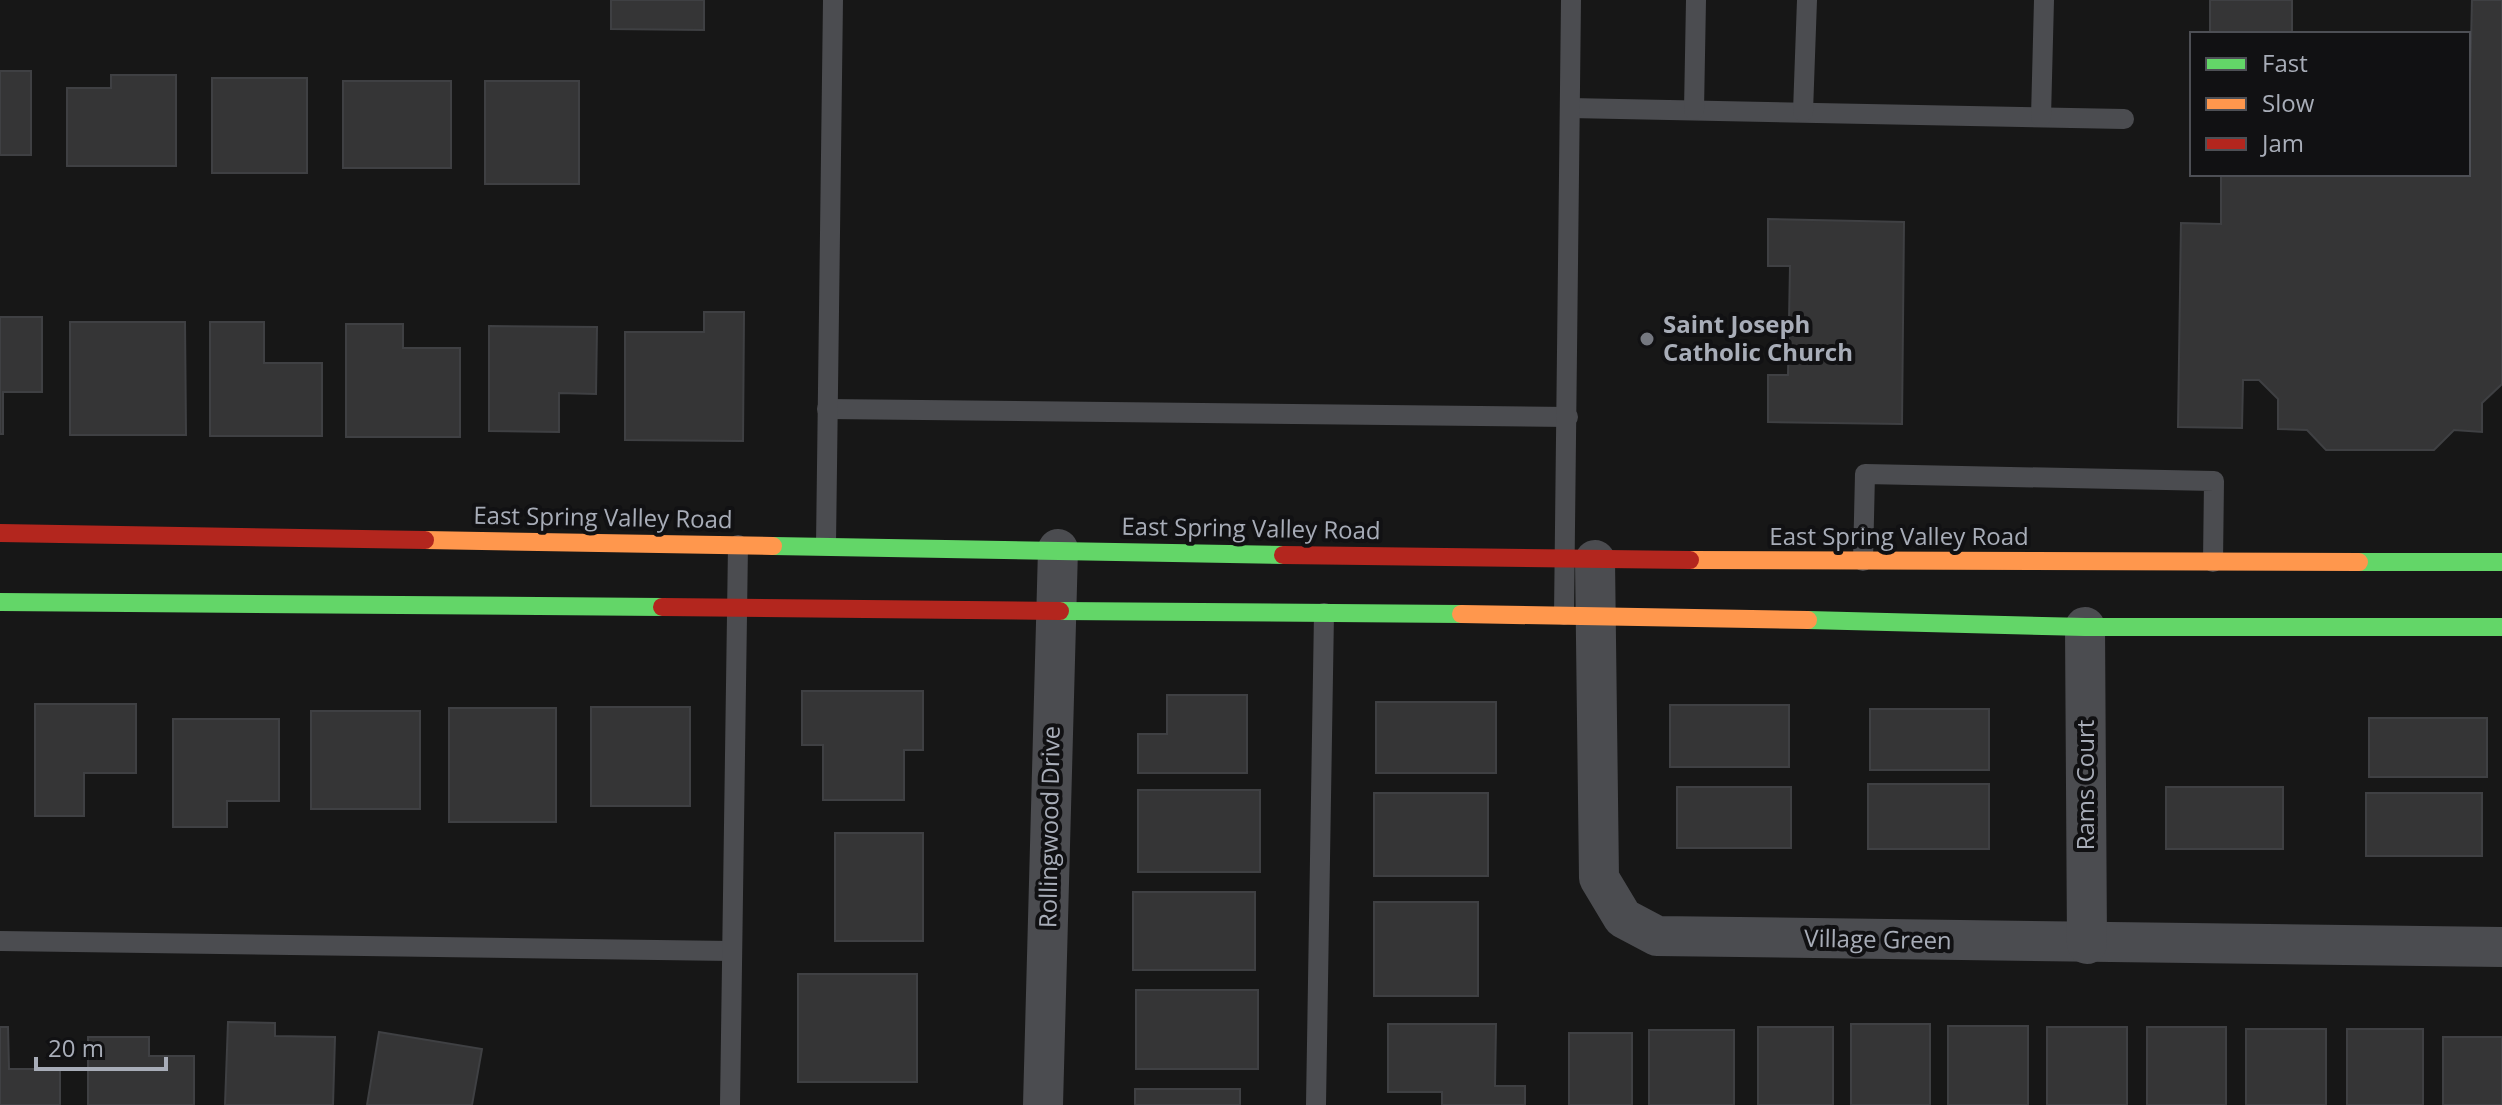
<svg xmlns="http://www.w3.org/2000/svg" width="2502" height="1105" font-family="'Open Sans',sans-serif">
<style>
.building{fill:#353536;stroke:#3f4043;stroke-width:2}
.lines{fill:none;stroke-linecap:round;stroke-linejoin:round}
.lane{stroke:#4b4c50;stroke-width:20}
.street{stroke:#4b4c50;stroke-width:40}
.fast{stroke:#63d668;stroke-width:18}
.slow{stroke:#ff974d;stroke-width:18}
.jam{stroke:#b3261e;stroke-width:18}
.poi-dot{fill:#757880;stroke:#111113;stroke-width:3}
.labels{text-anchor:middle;stroke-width:8;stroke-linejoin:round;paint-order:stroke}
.poi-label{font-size:24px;font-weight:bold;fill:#a8adb8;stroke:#111113;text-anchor:start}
.street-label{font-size:24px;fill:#a8adb8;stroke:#111113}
</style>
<rect width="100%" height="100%" fill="#171717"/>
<g class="building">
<polygon points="611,0 704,0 704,30 611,29"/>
<rect x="2210" y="0" width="82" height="34"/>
<polygon points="2472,0 2502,0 2502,384 2482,403 2482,432 2454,430 2434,450 2326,450 2307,430 2278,429 2278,399 2259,380 2243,380 2242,428 2178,427 2181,223 2221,224 2221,174 2468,174"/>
<rect x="0" y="71" width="31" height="84"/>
<polygon points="111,75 176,75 176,166 67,166 67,88 111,88"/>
<rect x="212" y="78" width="95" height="95"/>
<rect x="343" y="81" width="108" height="87"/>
<rect x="485" y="81" width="94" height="103"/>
<polygon points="1768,219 1904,222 1902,424 1768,422 1768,375 1788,375 1790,266 1768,266"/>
<polygon points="704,312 744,312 743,441 625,440 625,332 704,332"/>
<polygon points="0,317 42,317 42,392 3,392 3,434 0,434"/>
<polygon points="70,322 185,322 186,435 70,435"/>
<polygon points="210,322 264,322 264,363 322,363 322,436 210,436"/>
<polygon points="346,324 403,324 403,348 460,348 460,437 346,437"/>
<polygon points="489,326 597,327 596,394 559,393 559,432 489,431"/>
<polygon points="802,691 923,691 923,750 904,750 904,800 823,800 823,745 802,745"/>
<polygon points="1167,695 1247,695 1247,773 1138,773 1138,734 1167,734"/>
<rect x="1376" y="702" width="120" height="71"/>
<polygon points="35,704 136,704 136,773 84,773 84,816 35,816"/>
<rect x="1670" y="705" width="119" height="62"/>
<rect x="591" y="707" width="99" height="99"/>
<rect x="449" y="708" width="107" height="114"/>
<rect x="1870" y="709" width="119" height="61"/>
<rect x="311" y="711" width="109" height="98"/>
<rect x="2369" y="718" width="118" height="59"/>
<polygon points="173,719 279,719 279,801 227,801 227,827 173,827"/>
<rect x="1868" y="784" width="121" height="65"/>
<rect x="1677" y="787" width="114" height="61"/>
<rect x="2166" y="787" width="117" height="62"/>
<rect x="1138" y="790" width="122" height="82"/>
<rect x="1374" y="793" width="114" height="83"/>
<rect x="2366" y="793" width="116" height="63"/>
<rect x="835" y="833" width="88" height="108"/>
<rect x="1133" y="892" width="122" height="78"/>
<rect x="1374" y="902" width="104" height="94"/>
<rect x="798" y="974" width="119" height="108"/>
<rect x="1136" y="990" width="122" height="79"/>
<polygon points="228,1022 275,1023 275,1036 335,1037 333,1105 225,1105"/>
<polygon points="1388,1024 1496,1024 1495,1086 1525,1086 1525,1105 1442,1105 1442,1092 1388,1092"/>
<rect x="1851" y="1024" width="79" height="81"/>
<rect x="1948" y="1026" width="80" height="79"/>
<polygon points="0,1027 8,1027 9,1069 60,1069 60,1105 0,1105"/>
<rect x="1758" y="1027" width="75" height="78"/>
<rect x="2047" y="1027" width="80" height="78"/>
<rect x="2147" y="1027" width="79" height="78"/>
<rect x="2246" y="1029" width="80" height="76"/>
<rect x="2347" y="1029" width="76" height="76"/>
<rect x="1649" y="1030" width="85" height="75"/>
<polygon points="379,1032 482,1049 472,1105 367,1105"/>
<rect x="1569" y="1033" width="63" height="72"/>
<polygon points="88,1037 149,1037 149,1056 194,1056 194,1105 88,1105"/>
<rect x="2443" y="1037" width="59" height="68"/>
<rect x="1135" y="1089" width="105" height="16"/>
</g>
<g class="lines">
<g class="lane">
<polyline points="1570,108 2124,119"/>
<polyline points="1694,110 1696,0"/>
<polyline points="1803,112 1807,0"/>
<polyline points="2041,117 2044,0"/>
<polyline points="827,409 1568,417"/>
<polyline points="826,545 833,0"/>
<polyline points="1863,561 1865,474 2214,481 2213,562"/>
<polyline points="1564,615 1571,0"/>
<polyline points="0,941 732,951"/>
<polyline points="730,1105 738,545"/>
<polyline points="1316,1105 1324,613"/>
</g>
<g class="street">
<polyline points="1595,560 1599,878 1623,918 1657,936 2502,947"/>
<polyline points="2085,627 2087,944"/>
<polyline points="1043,1105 1058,549"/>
</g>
<g class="fast">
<polyline points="773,546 1283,555"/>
<polyline points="2359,562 2502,562"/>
<polyline points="0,602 662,607"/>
<polyline points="1060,611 1461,614"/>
<polyline points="1808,620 2085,627 2502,627"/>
</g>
<g class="slow">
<polyline points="425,540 773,546"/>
<polyline points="1690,560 2359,562"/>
<polyline points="1461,614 1808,620"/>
</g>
<g class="jam">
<polyline points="0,533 425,540"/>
<polyline points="1283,555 1690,560"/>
<polyline points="662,607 1060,611"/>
</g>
</g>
<circle class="poi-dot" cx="1647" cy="339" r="8"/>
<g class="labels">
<g class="poi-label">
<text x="1663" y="333">Saint Joseph<tspan x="1663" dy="28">Catholic Church</tspan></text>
</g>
<g class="street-label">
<text transform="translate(603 518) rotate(1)" y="8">East Spring Valley Road</text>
<text transform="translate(1251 529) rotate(1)" y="8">East Spring Valley Road</text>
<text x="1899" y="545">East Spring Valley Road</text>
<text transform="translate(2086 785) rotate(-90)" y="8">Rams Court</text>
<text transform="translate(1050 827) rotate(-89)" y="8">Rollingwood Drive</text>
<text transform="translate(1878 940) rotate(1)" y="8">Village Green</text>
</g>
</g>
<rect x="2190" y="32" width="280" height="144" fill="#111113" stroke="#4d4f55" stroke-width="2"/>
<rect x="2206" y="58" width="40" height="12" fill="#63d668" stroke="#4d4f55" stroke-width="2"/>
<text x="2262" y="72" font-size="24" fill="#a8adb8">Fast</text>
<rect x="2206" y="98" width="40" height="12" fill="#ff974d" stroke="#4d4f55" stroke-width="2"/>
<text x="2262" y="112" font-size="24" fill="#a8adb8">Slow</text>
<rect x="2206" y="138" width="40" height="12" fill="#b3261e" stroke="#4d4f55" stroke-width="2"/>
<text x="2262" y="152" font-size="24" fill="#a8adb8">Jam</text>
<path d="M36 1057v12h130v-12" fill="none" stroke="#a8adb8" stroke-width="4"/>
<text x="48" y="1057" font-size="24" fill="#a8adb8" stroke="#111113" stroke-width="6" paint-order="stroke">20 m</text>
</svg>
